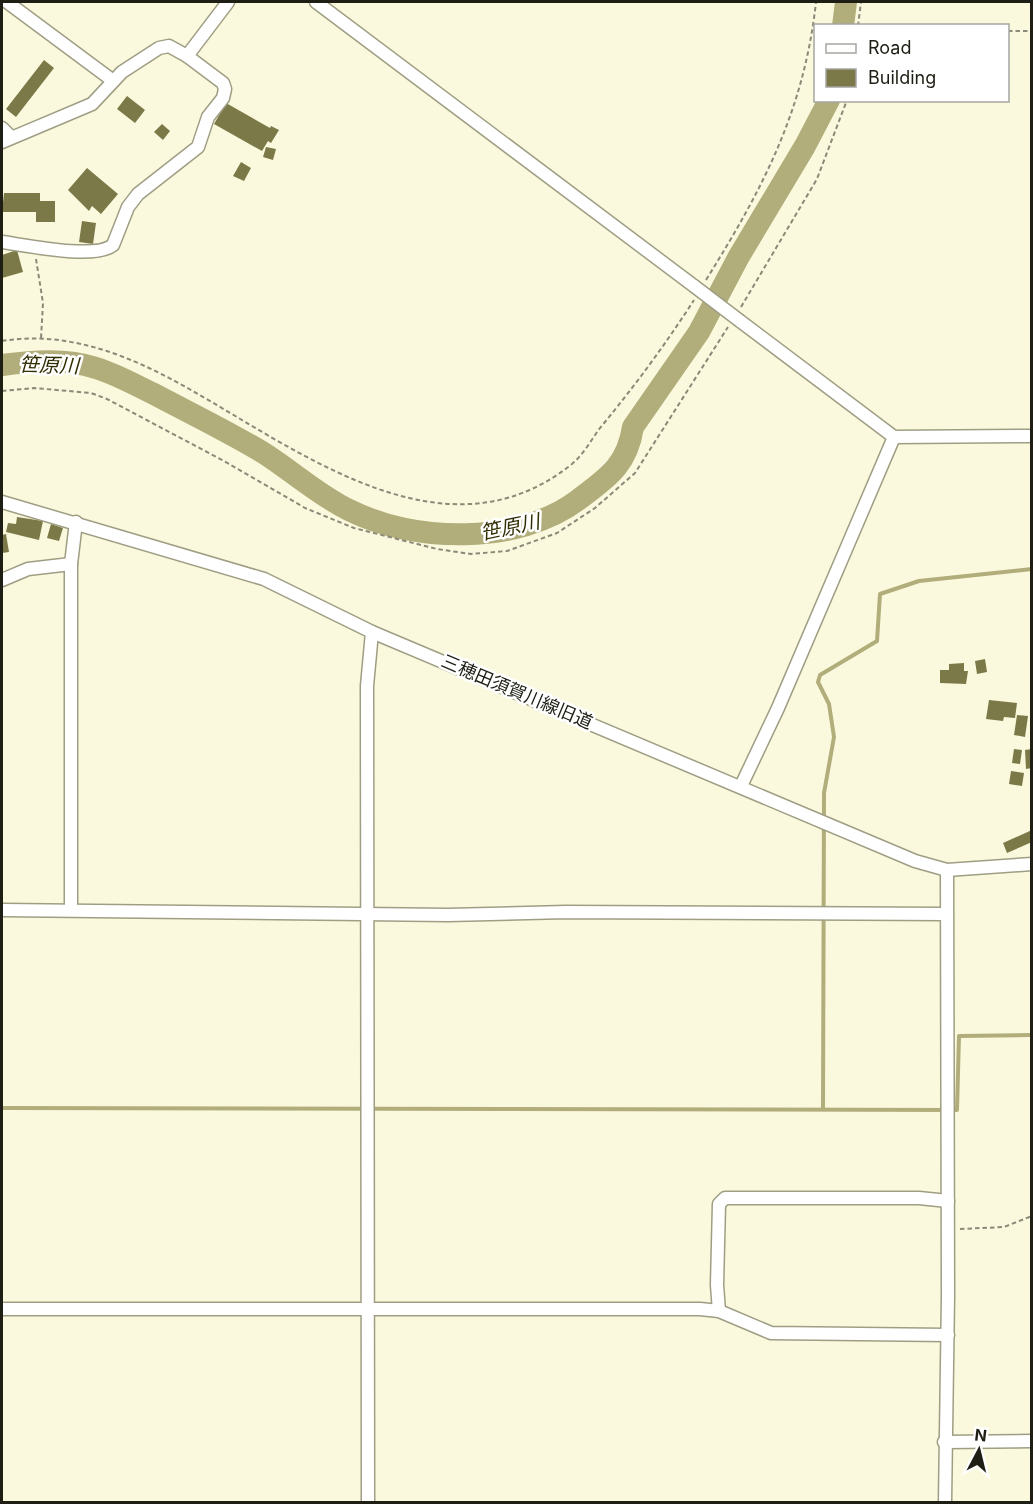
<svg xmlns="http://www.w3.org/2000/svg" width="1033" height="1504" font-family="Inter,'Noto Sans JP',sans-serif">
<style>
.lines{fill:none;stroke-linecap:round;stroke-linejoin:round}
.stream{stroke:#b1ae7b;stroke-width:4}
.river{stroke:#b1ae7b;stroke-width:22}
.building{fill:#7c7948}
.street-casing{stroke:#9f9e84;stroke-width:15}
.path{stroke:#8b8977;stroke-width:2;stroke-dasharray:4.5 3;stroke-linecap:butt}
.street{stroke:#fff;stroke-width:12}
.street-bridge-casing{stroke:#9f9e84;stroke-width:15;stroke-linecap:butt}
.street-bridge{stroke:#fff;stroke-width:12}
.labels{text-anchor:middle;stroke-width:5;stroke-linejoin:round;paint-order:stroke}
.street-label{font-size:18px;fill:#1f1e14;stroke:#fff}
.water-label{font-size:20px;font-style:italic;fill:#312d03;stroke:#fff}
</style>
<rect width="100%" height="100%" fill="#fbf9dd"/>
<g class="lines">
<g class="stream">
<polyline points="2,1108 957,1110 959,1036 1032,1035"/>
<polyline points="823,1109 824,793 834,737 829,704 818,682 820,675 877,641 880,594 919,581 1032,569"/>
</g>
<g class="river">
<polyline points="843,26 846,2"/>
<path d="M2,365C32,361 66,358 96,368C116,374 135,385 154,394C190,413 227,431 262,452C291,470 318,495 349,510C415,543 518,545 578,500C607,478 627,466 633,427L699,332L738,258L805,146L829,100"/>
</g>
</g>
<g class="building">
<polygon points="44,60 54,68 16,117 6,109"/>
<polygon points="127,96 145,110 135,123 117,109"/>
<polygon points="226,103 270,128 271,126 279,130 271,143 268,141 262,151 214,124"/>
<polygon points="162,124 170,131 163,140 154,132"/>
<polygon points="266,147 276,149 273,160 263,157"/>
<polygon points="241,162 251,168 244,181 233,176"/>
<polygon points="87,168 118,194 101,214 92,206 89,211 68,190"/>
<polygon points="4,193 40,193 40,201 55,201 55,222 36,222 36,212 2,212"/>
<polygon points="82,221 96,223 93,244 79,242"/>
<polygon points="17,250 23,272 2,278 2,255"/>
<polygon points="17,517 43,521 39,540 6,532 8,523 16,524"/>
<polygon points="51,524 63,528 59,541 47,538"/>
<polygon points="6,534 9,552 2,553 2,535"/>
<polygon points="985,659 987,672 977,674 975,661"/>
<polygon points="964,663 964,671 968,671 966,684 940,683 940,670 949,670 949,664"/>
<polygon points="989,700 1017,703 1015,718 1004,717 1003,721 986,719"/>
<polygon points="1017,715 1028,716 1025,737 1014,735"/>
<polygon points="1014,749 1022,750 1020,764 1012,763"/>
<polygon points="1032,749 1032,768 1026,769 1025,750"/>
<polygon points="1011,771 1024,773 1022,786 1009,784"/>
<polygon points="1032,830 1032,842 1007,853 1003,843"/>
</g>
<g class="lines">
<g class="street-casing">
<g id="street">
<polyline points="7,2 112,80"/>
<polyline points="316,2 694,286"/>
<polyline points="2,128 10,136"/>
<polyline points="2,142 92,104 122,72 159,48 169,46 187,56 228,2"/>
<path d="M2,242C25,245 95,260 113,245L128,207L138,194L198,147L208,117L223,98L225,89L223,83L187,56"/>
<polyline points="740,321 894,437 1032,436"/>
<polyline points="2,502 264,579 372,632 915,861 947,870 1032,864"/>
<polyline points="2,580 28,569 71,564"/>
<polyline points="741,786 778,708 894,437"/>
<polyline points="2,910 448,915 566,912 946,914"/>
<polyline points="71,910 71,564 76,522"/>
<polyline points="2,1309 700,1309 719,1311 771,1333 948,1335"/>
<polyline points="719,1311 717,1285 719,1204 725,1198 919,1198 948,1201"/>
<polyline points="944,1442 1032,1441"/>
<polyline points="368,1502 367,686 372,632"/>
<polyline points="945,1502 948,1296 947,870"/>
</g>
</g>
<g class="path">
<polyline points="858,26 861,2"/>
<polyline points="1008,31 1032,31"/>
<polyline points="36,259 43,303 41,338"/>
<path d="M706,280C763,188 804,111 816,2"/>
<polyline points="741,307 817,179 847,100"/>
<path d="M2,341C70,330 133,357 191,390C304,454 447,564 572,464C584,454 591,440 600,428C634,387 665,345 694,300"/>
<polyline points="2,391 34,388 91,393 107,399 224,461 305,508 354,528 437,549 471,554 507,551 557,533 595,508 635,473 728,327"/>
<polyline points="960,1229 1004,1227 1032,1216"/>
</g>
<use href="#street" class="street"/>
<g class="street-bridge-casing">
<polyline id="street-bridge" points="694,286 740,321"/>
</g>
<use href="#street-bridge" class="street-bridge"/>
</g>
<g class="labels">
<g class="street-label">
<text transform="translate(517 692) rotate(23)" y="6">三穂田須賀川線旧道</text>
</g>
<g class="water-label">
<text transform="translate(49 365) rotate(2)" y="7">笹原川</text>
<text transform="translate(510 527) rotate(-12)" y="7">笹原川</text>
</g>
</g>
<rect width="1033" height="1504" fill="none" stroke="#1f1e14" stroke-width="6"/>
<rect x="814" y="24" width="195" height="78" fill="#ffffff" stroke="#a5a5a1" stroke-width="1.5"/>
<rect x="826" y="44" width="30" height="9" fill="#ffffff" stroke="#a5a5a1" stroke-width="1.5"/>
<text x="868" y="54" font-size="18" fill="#1f1e14">Road</text>
<rect x="826" y="69" width="30" height="18" fill="#7c7948" stroke="#a5a5a1" stroke-width="1.5"/>
<text x="868" y="84" font-size="18" fill="#1f1e14">Building</text>
<g transform="translate(979 1450) rotate(7)" stroke="#ffffff" stroke-width="4.5" paint-order="stroke">
<path d="M0-4.5L10 22L0 15L-10 22Z" fill="#1f1e14"/>
<text y="-9" font-size="16" font-weight="bold" text-anchor="middle" fill="#1f1e14">N</text>
</g>
</svg>
